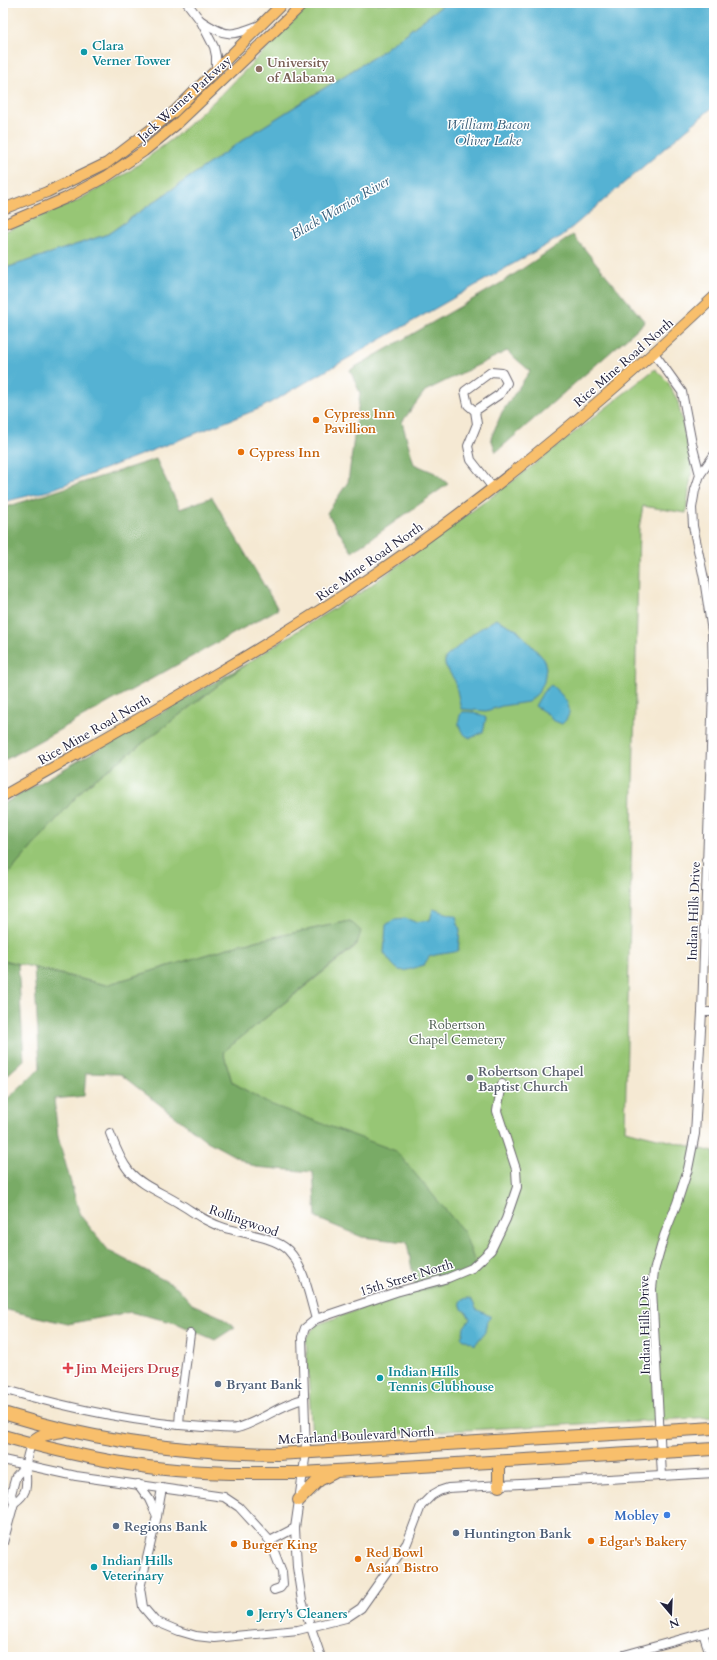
<svg xmlns="http://www.w3.org/2000/svg" width="717" height="1660" font-family="Cardo,serif">
<style>
.green{fill:#97c675;stroke:#5c7458}
.forest{fill:#79ab66;stroke:#4e6650}
.water{fill:#54b2d3;stroke:#3b6a87}
.lines{fill:none;stroke-linecap:round;stroke-linejoin:round}
.minor-casing{stroke:#6c6870;stroke-width:10}
.major-casing{stroke:#6c6870;stroke-width:12}
.highway-casing{stroke:#6c6870;stroke-width:14}
.minor{stroke:#fff;stroke-width:8}
.major{stroke:#f8bf6c;stroke-width:10}
.highway{stroke:#f8bf6c;stroke-width:12}
.culture-dot{fill:#0f9aa8;stroke:#fff;stroke-width:1.5}
.education-dot{fill:#8d6e63;stroke:#fff;stroke-width:1.5}
.food-dot{fill:#e8710a;stroke:#fff;stroke-width:1.5}
.worship-dot{fill:#6b7280;stroke:#fff;stroke-width:1.5}
.health-dot{fill:#e0444e;stroke:#fff;stroke-width:1.5}
.service-dot{fill:#5c6f8a;stroke:#fff;stroke-width:1.5}
.shop-dot{fill:#3f7fe0;stroke:#fff;stroke-width:1.5}
.labels{text-anchor:middle;stroke-width:3;stroke-linejoin:round;paint-order:stroke}
.culture-label{font-size:13px;font-weight:bold;fill:#0d838f;stroke:#fff;text-anchor:start}
.education-label{font-size:13px;font-weight:bold;fill:#785e54;stroke:#fff;text-anchor:start}
.street-label{font-size:13px;fill:#22223b;stroke:#fff}
.food-label{font-size:13px;font-weight:bold;fill:#c56008;stroke:#fff;text-anchor:start}
.park-label{font-size:13px;fill:#4b5b4f;stroke:#fff}
.worship-label{font-size:13px;font-weight:bold;fill:#5b616d;stroke:#fff;text-anchor:start}
.health-label{font-size:13px;font-weight:bold;fill:#be3a42;stroke:#fff;text-anchor:start}
.service-label{font-size:13px;font-weight:bold;fill:#4e5e75;stroke:#fff;text-anchor:start}
.shop-label{font-size:13px;font-weight:bold;fill:#366cbe;stroke:#fff;text-anchor:end}
.water-label{font-size:14px;font-style:italic;fill:#365c78;stroke:#fff}
</style>
<rect width="100%" height="100%" fill="#fff"/>
<filter id="ink" filterUnits="userSpaceOnUse"><feTurbulence type="fractalNoise" baseFrequency=".025" numOctaves="2"/><feDisplacementMap in="SourceGraphic" scale="8" xChannelSelector="R" yChannelSelector="G"/><feConvolveMatrix kernelMatrix="1 2 1 2 8 2 1 2 1" color-interpolation-filters="sRGB"/></filter>
<filter id="wash" filterUnits="userSpaceOnUse"><feTurbulence type="fractalNoise" baseFrequency=".012" numOctaves="4" result="noise"/><feDisplacementMap in="SourceGraphic" scale="16" xChannelSelector="R" yChannelSelector="G"/><feGaussianBlur stdDeviation="0.9" result="paint"/><feColorMatrix in="noise" values="0 0 0 0 0 0 0 0 0 0 0 0 0 0 0 0 0 1.4 0 .05"/><feComposite in="paint" operator="in"/></filter>
<g filter="url(#wash)">
<rect width="100%" height="100%" fill="#f5e9d3"/>
<g class="green">
<polygon points="311,3 446,3 377,55 250,135 108,234 3,269 3,232 73,203 127,173 175,137 225,91"/>
<polygon points="655,369 668,382 678,402 692,468 686,513 643,506 639,528 625,1130 714,1152 714,1417 312,1438 306,1338 316,1325 330,1320 386,1299 437,1286 478,1271 267,1103 232,1082 223,1052 357,945 350,921 241,944 106,985 3,960 3,880 84,788 246,664 310,623 363,591 513,481"/>
</g>
<g class="forest">
<polygon points="573,235 645,322 496,452 491,438 502,412 530,371 507,351 425,391 402,422 414,464 435,473 448,484 352,552 327,513 348,482 360,393 350,370 501,283"/>
<polygon points="156,459 180,509 212,497 278,609 3,761 3,508"/>
<polygon points="246,664 84,788 3,880 3,804"/>
<polygon points="350,921 361,931 357,944 223,1052 232,1082 267,1103 396,1151 464,1232 478,1271 437,1286 416,1292 407,1242 362,1237 316,1218 313,1172 255,1167 207,1141 120,1074 86,1073 84,1096 54,1099 58,1137 80,1215 109,1251 177,1287 192,1304 219,1316 235,1327 215,1340 176,1323 130,1312 68,1324 3,1309 3,1103 40,1068 34,968 106,985 241,944"/>
<polygon points="3,960 18,964 24,1060 3,1079"/>
</g>
<g class="water">
<polygon points="446,3 714,3 714,106 562,236 261,408 48,491 3,502 3,269 108,234 250,135 377,55"/>
<polygon points="496,619 516,629 544,659 546,668 544,682 538,693 528,702 502,706 486,711 461,709 455,681 445,665 445,658 475,632"/>
<path d="M551,685C564,696 578,710 562,724L552,720L549,715L535,706L543,692Z"/>
<path d="M462,712C470,711 480,713 486,718L483,732L471,738C460,735 455,722 462,712Z"/>
<path d="M433,909L456,916L460,931L458,951C448,954 439,953 429,957L424,965C398,973 400,975 384,953L386,925L395,919L405,918L415,922L430,920Z"/>
<polygon points="469,1298 472,1300 476,1309 490,1316 490,1318 487,1321 485,1332 475,1345 461,1337 463,1334 464,1327 470,1319 467,1313 462,1309 460,1302 462,1299"/>
</g>
</g>
<g filter="url(#ink)">
<g class="lines">
<g class="minor-casing">
<g id="minor">
<polyline points="187,3 200,20 214,47 216,56 216,69"/>
<path d="M200,20C227,38 231,36 260,25"/>
<polyline points="654,353 682,392 692,444 700,475"/>
<polyline points="475,411 468,405 465,391 491,372 502,373 507,383 500,394 475,411 477,424 468,446 471,460 493,488"/>
<polyline points="706,860 714,862"/>
<polyline points="702,1012 714,1012"/>
<path d="M110,1133C115,1146 120,1160 129,1171C142,1186 163,1193 180,1204C195,1213 207,1223 225,1228C242,1233 275,1237 288,1250C305,1268 309,1296 316,1319"/>
<path d="M3,1389C68,1408 136,1423 204,1427C214,1427 228,1430 237,1428C261,1422 280,1404 304,1399"/>
<polyline points="179,1425 180,1410 190,1334"/>
<polyline points="3,1460 76,1476 224,1497 239,1507 270,1541 282,1572 283,1584 280,1588 274,1590"/>
<polyline points="662,1476 652,1289 654,1271 664,1236 677,1203 688,1169 695,1134 702,1012 713,689 712,632 704,579 693,526 692,508 695,490 700,475 714,455"/>
<polyline points="138,1484 149,1499 157,1516"/>
<polyline points="162,1488 157,1516 140,1588 143,1607 155,1621 179,1631 196,1636 214,1638 298,1630 346,1618 361,1608 407,1543 421,1506 432,1495 439,1491 448,1488 714,1473"/>
<path d="M14,1503C31,1491 25,1483 26,1466C26,1459 29,1451 31,1444"/>
<polyline points="270,1541 295,1528"/>
<polyline points="3,1543 14,1503 11,1494 16,1476 25,1466"/>
<polyline points="703,1633 711,1657"/>
<polyline points="321,1657 302,1601 297,1567 295,1528 306,1452 302,1337 305,1328 316,1319 396,1292 448,1278 472,1268 491,1250 506,1219 517,1187 516,1169 497,1111 502,1084"/>
<polyline points="617,1657 714,1630"/>
</g>
</g>
<g class="major-casing">
<g id="major">
<polyline points="3,209 47,192 107,163 175,111 283,3"/>
<polyline points="3,225 66,198 107,176 144,151 177,124 304,3"/>
<path d="M3,796C122,728 243,662 357,586C485,501 603,402 714,297"/>
</g>
</g>
<g class="highway-casing">
<g id="highway">
<path d="M3,1413C93,1441 185,1453 278,1454L714,1428"/>
<path d="M3,1436C56,1451 110,1463 165,1469C210,1474 257,1473 302,1473L714,1449"/>
<path d="M31,1444C39,1434 50,1433 62,1431"/>
<polyline points="499,1486 499,1462"/>
<polyline points="299,1500 319,1480 333,1473"/>
</g>
</g>
<use href="#minor" class="minor"/>
<use href="#major" class="major"/>
<use href="#highway" class="highway"/>
</g>
</g>
<g class="culture-dot">
<circle cx="84" cy="52" r="4"/>
<circle cx="380" cy="1378" r="4"/>
<circle cx="94" cy="1567" r="4"/>
<circle cx="250" cy="1613" r="4"/>
</g>
<circle class="education-dot" cx="259" cy="69" r="4"/>
<g class="food-dot">
<circle cx="316" cy="420" r="4"/>
<circle cx="241" cy="452" r="4"/>
<circle cx="591" cy="1541" r="4"/>
<circle cx="234" cy="1544" r="4"/>
<circle cx="358" cy="1559" r="4"/>
</g>
<circle class="worship-dot" cx="470" cy="1078" r="4"/>
<path class="health-dot" d="M66 1362h4v4h4v4h-4v4h-4v-4h-4v-4h4z"/>
<g class="service-dot">
<circle cx="218" cy="1384" r="4"/>
<circle cx="116" cy="1526" r="4"/>
<circle cx="456" cy="1533" r="4"/>
</g>
<circle class="shop-dot" cx="667" cy="1515" r="4"/>
<g class="labels">
<g class="culture-label">
<text x="92" y="50">Clara<tspan x="92" dy="15">Verner Tower</tspan></text>
<text x="388" y="1376">Indian Hills<tspan x="388" dy="15">Tennis Clubhouse</tspan></text>
<text x="102" y="1565">Indian Hills<tspan x="102" dy="15">Veterinary</tspan></text>
<text x="258" y="1618">Jerry's Cleaners</text>
</g>
<g class="education-label">
<text x="267" y="67">University<tspan x="267" dy="15">of Alabama</tspan></text>
</g>
<g class="street-label">
<text transform="translate(184 98) rotate(-42)" y="5">Jack Warner Parkway</text>
<text transform="translate(623 362) rotate(-41)" y="5">Rice Mine Road North</text>
<text transform="translate(369 561) rotate(-35)" y="5">Rice Mine Road North</text>
<text transform="translate(94 729) rotate(-30)" y="5">Rice Mine Road North</text>
<text transform="translate(693 911) rotate(-88)" y="5">Indian Hills Drive</text>
<text transform="translate(244 1220) rotate(19)" y="5">Rollingwood</text>
<text transform="translate(406 1277) rotate(-17)" y="5">15th Street North</text>
<text transform="translate(644 1325) rotate(-91)" y="5">Indian Hills Drive</text>
<text transform="translate(356 1435) rotate(-3)" y="5">McFarland Boulevard North</text>
</g>
<g class="food-label">
<text x="324" y="418">Cypress Inn<tspan x="324" dy="15">Pavillion</tspan></text>
<text x="249" y="457">Cypress Inn</text>
<text x="599" y="1546">Edgar's Bakery</text>
<text x="242" y="1549">Burger King</text>
<text x="366" y="1557">Red Bowl<tspan x="366" dy="15">Asian Bistro</tspan></text>
</g>
<g class="park-label">
<text x="457" y="1029">Robertson<tspan x="457" dy="15">Chapel Cemetery</tspan></text>
</g>
<g class="worship-label">
<text x="478" y="1076">Robertson Chapel<tspan x="478" dy="15">Baptist Church</tspan></text>
</g>
<g class="health-label">
<text x="76" y="1373">Jim Meijers Drug</text>
</g>
<g class="service-label">
<text x="226" y="1389">Bryant Bank</text>
<text x="124" y="1531">Regions Bank</text>
<text x="464" y="1538">Huntington Bank</text>
</g>
<g class="shop-label">
<text x="659" y="1520">Mobley</text>
</g>
<g class="water-label">
<text x="488" y="129">William Bacon<tspan x="488" dy="16">Oliver Lake</tspan></text>
<text transform="translate(340 207) rotate(-30)" y="5">Black Warrior River</text>
</g>
</g>
<rect width="717" height="1660" fill="none" stroke="#fff" stroke-width="16"/>
<g transform="translate(671 1614) rotate(161)" stroke="#ffffff" stroke-width="3" paint-order="stroke">
<path d="M0-3L7 15L0 10L-7 15Z" fill="#22223b"/>
<text y="-6" font-size="11" font-weight="bold" text-anchor="middle" fill="#22223b">N</text>
</g>
</svg>
